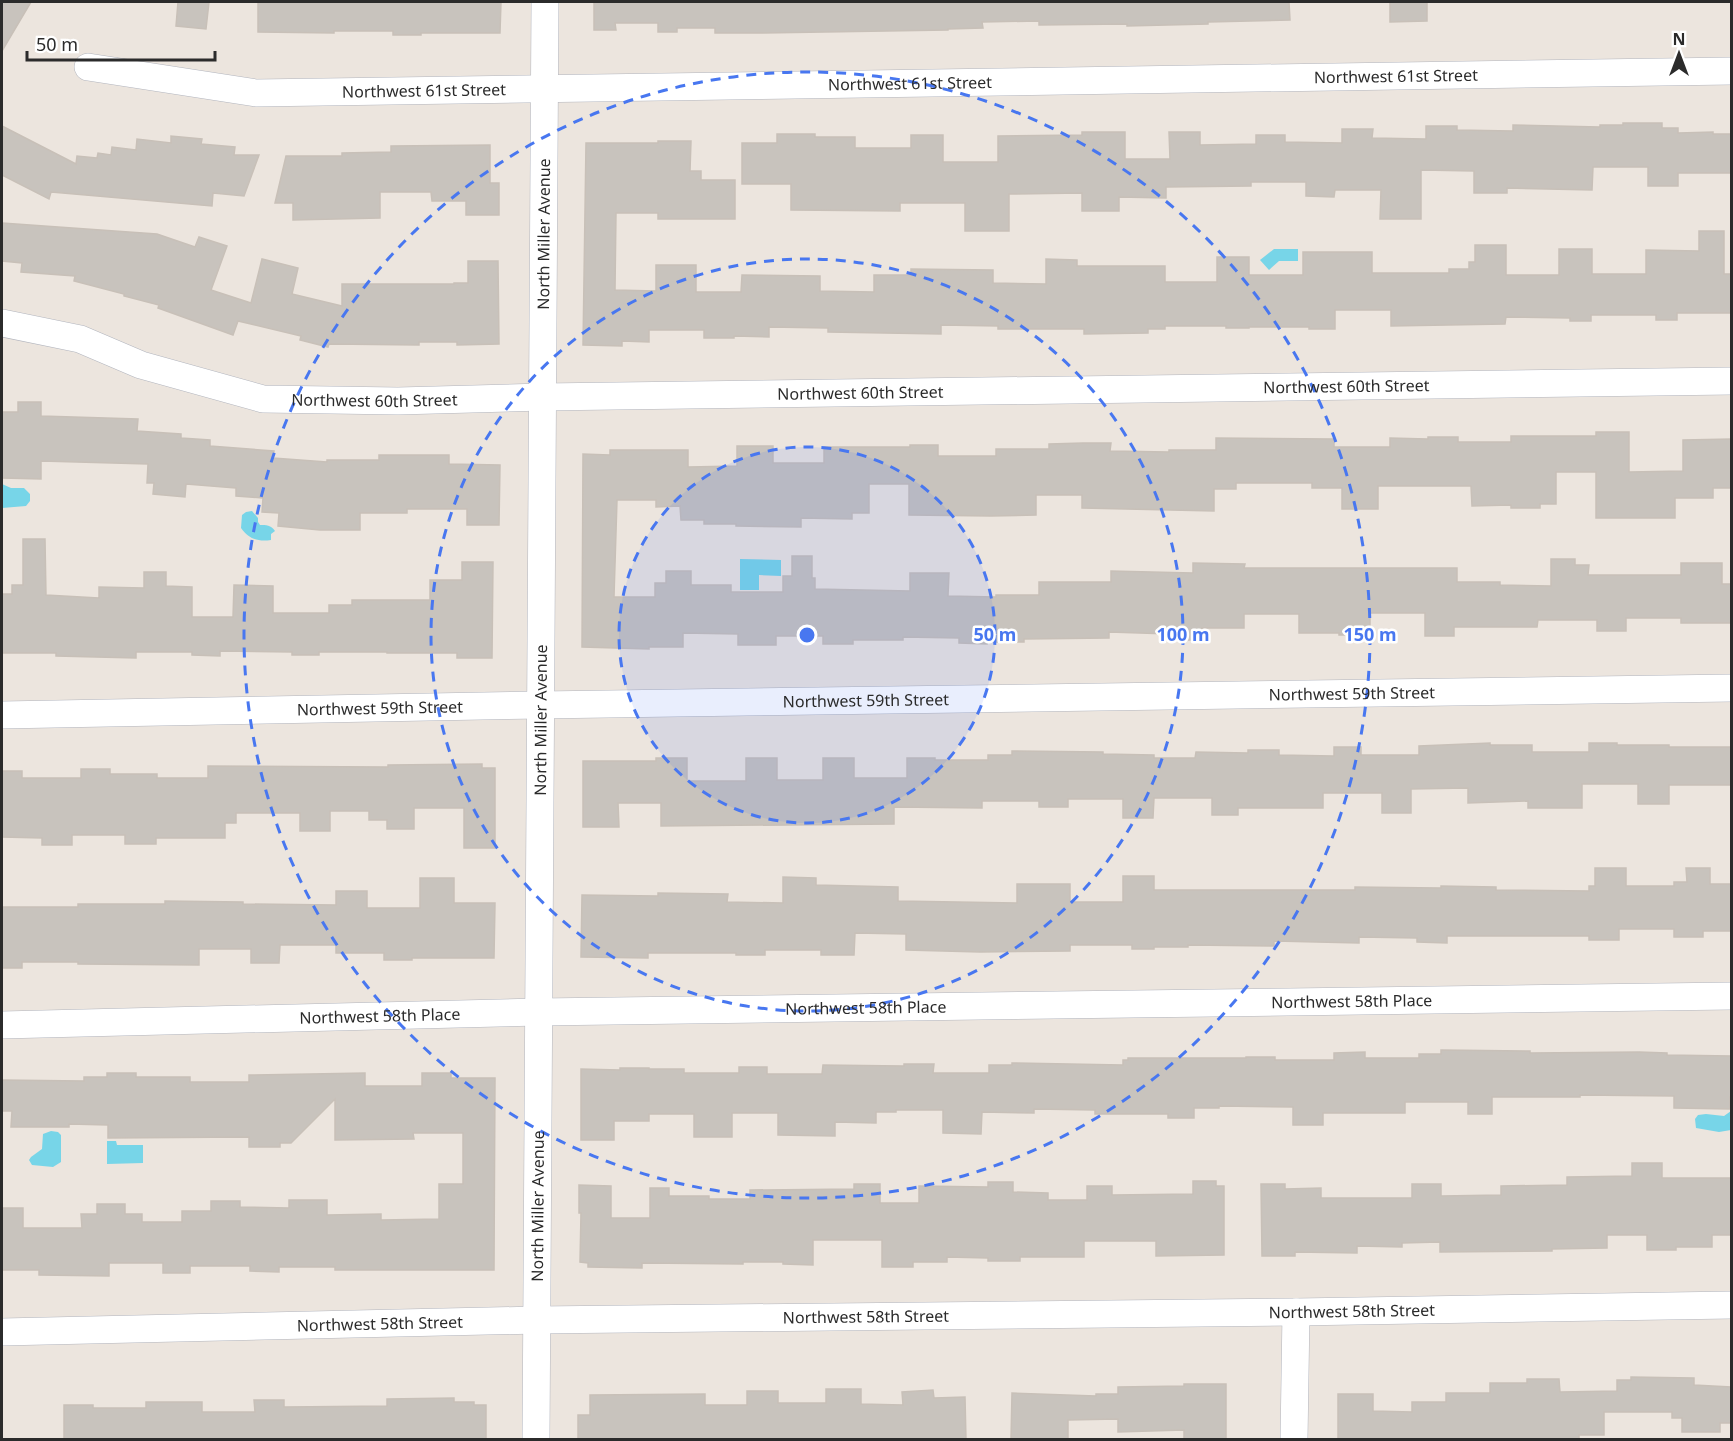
<svg xmlns="http://www.w3.org/2000/svg" width="1733" height="1441" font-family="'Noto Sans',sans-serif">
<style>
.water{fill:#77d5e8}
.building{fill:#c8c3bd;stroke:#c8c0b8;stroke-width:1.5}
.lines{fill:none;stroke-linecap:round;stroke-linejoin:round}
.minor-casing{stroke:#b2b5be;stroke-width:28}
.minor{stroke:#fff;stroke-width:27}
.ring{fill:none;stroke:#4877f0;stroke-width:3;stroke-dasharray:10 8}
.labels{text-anchor:middle;stroke-width:5;stroke-linejoin:round;paint-order:stroke}
.street-label{font-size:16px;fill:#2b2b2b;stroke:#fff}
.centre{fill:#4877f0;stroke:#fff;stroke-width:3}
.ring-label{font-size:18px;text-anchor:middle;font-weight:bold;fill:#4877f0;stroke:#fff;stroke-width:5;stroke-linejoin:round;paint-order:stroke}
</style>
<rect width="100%" height="100%" fill="#ece5de"/>
<g class="water">
<polygon points="1274,249 1298,249 1298,261 1279,261 1269,270 1260,260"/>
<polygon points="2,484 11,488 24,488 30,494 30,501 26,506 2,508"/>
<path d="M252,511L258,518V522L260,525C266,525 271,525 275,531L271,534V540C258,542 249,539 241,528L242,515L246,512Z"/>
<polygon points="740,559 781,560 781,576 759,575 759,590 740,590"/>
<polygon points="1731,1111 1731,1130 1719,1132 1696,1128 1695,1119 1698,1115 1706,1114 1724,1116"/>
<polygon points="51,1131 58,1132 61,1135 61,1162 53,1167 32,1165 29,1160 31,1157 42,1149 43,1134"/>
<polygon points="107,1141 116,1141 117,1145 143,1145 143,1163 107,1164"/>
</g>
<g class="building">
<polygon points="2,2 31,2 2,51"/>
<polygon points="178,2 209,2 206,29 176,26"/>
<polygon points="258,2 501,2 500,33 421,33 421,35 393,35 393,31 334,31 334,33 258,32"/>
<polygon points="594,2 1289,2 1290,20 1208,22 1208,24 1127,26 1127,24 1039,25 1039,21 982,22 983,28 948,29 948,30 763,33 715,33 715,28 677,28 677,32 658,32 658,23 615,23 616,30 594,30"/>
<polygon points="1390,2 1427,2 1427,21 1390,22"/>
<polygon points="1623,123 1662,123 1662,128 1678,128 1678,133 1713,132 1713,134 1731,134 1731,173 1678,173 1678,186 1648,186 1648,167 1593,167 1592,190 1507,188 1507,193 1474,193 1474,171 1421,170 1421,219 1380,219 1381,190 1335,190 1334,197 1306,196 1306,182 1251,182 1251,186 1166,187 1166,198 1119,197 1119,211 1082,211 1082,193 1009,194 1009,231 965,231 965,203 900,203 900,211 791,210 791,184 742,184 742,143 777,143 777,134 815,134 815,137 855,137 855,148 911,148 911,135 943,135 943,162 998,162 998,136 1082,135 1082,132 1125,132 1125,159 1170,159 1169,132 1200,132 1200,145 1256,144 1256,135 1285,135 1285,142 1342,143 1342,129 1373,129 1372,138 1426,139 1426,126 1457,126 1457,130 1513,131 1513,125 1600,127 1600,125 1623,125"/>
<polygon points="2,126 76,164 77,156 97,158 98,153 111,155 112,147 136,150 137,139 171,143 171,136 202,139 201,144 235,147 234,155 259,155 244,196 213,193 212,206 51,192 49,199 2,175"/>
<polygon points="658,141 691,141 690,171 701,171 701,180 735,180 735,219 658,219 658,213 616,213 615,290 656,291 656,265 696,265 696,292 741,292 742,275 820,276 820,291 874,292 874,275 911,275 911,269 993,270 993,283 1046,284 1046,259 1077,260 1077,266 1165,266 1165,282 1217,282 1217,257 1249,257 1249,275 1303,275 1303,252 1372,252 1372,273 1449,273 1449,269 1469,269 1469,262 1475,262 1475,245 1506,245 1506,275 1559,275 1559,249 1592,249 1592,274 1646,274 1646,250 1699,251 1699,231 1724,231 1724,274 1731,274 1731,313 1677,313 1677,320 1656,320 1656,315 1591,315 1591,321 1570,321 1570,318 1506,317 1505,324 1391,326 1391,310 1335,310 1335,329 1309,329 1309,327 1249,327 1249,328 1226,328 1226,326 1165,326 1165,329 1148,329 1148,333 1084,334 1084,329 998,329 998,326 941,325 941,334 828,332 828,328 769,327 769,337 734,336 734,338 704,338 704,330 649,330 649,342 622,341 622,346 583,345 586,143 658,143"/>
<polygon points="490,145 490,183 499,183 499,215 466,215 466,201 432,201 431,192 380,192 380,218 293,220 293,203 275,203 286,156 342,156 342,153 391,152 391,146"/>
<polygon points="2,223 157,234 195,247 199,237 227,246 211,290 251,303 262,259 298,268 292,294 342,306 342,284 454,284 454,283 468,283 468,261 498,261 499,344 457,345 457,342 419,342 419,345 329,344 328,347 300,340 301,336 238,321 233,335 158,308 159,305 124,296 124,294 74,281 75,276 21,272 22,263 2,261"/>
<polygon points="18,402 41,402 41,416 138,419 137,431 181,434 181,438 210,440 210,446 274,451 273,458 327,462 327,460 379,460 379,455 449,455 449,464 500,465 499,525 467,525 467,509 407,509 407,513 360,513 360,530 320,530 278,526 279,513 262,512 263,498 236,496 236,488 186,484 185,497 153,494 154,483 147,483 148,464 41,461 41,479 2,478 2,412 18,412"/>
<polygon points="1596,432 1629,432 1629,472 1683,471 1683,440 1731,439 1731,488 1713,488 1713,498 1675,498 1675,518 1596,518 1596,472 1556,472 1556,504 1540,504 1540,508 1511,508 1511,505 1472,506 1471,486 1378,486 1378,509 1342,509 1342,488 1312,488 1312,483 1236,483 1236,489 1214,489 1214,511 1082,508 1082,495 1036,495 1036,515 991,516 909,515 909,484 869,484 869,513 852,513 852,519 801,518 801,527 736,526 736,524 704,524 704,520 681,520 680,506 656,507 656,500 617,500 614,597 655,597 655,583 666,583 666,571 691,571 691,585 731,585 731,592 783,592 783,576 792,576 792,556 812,556 812,578 815,578 815,589 910,591 910,573 949,573 948,596 996,597 996,595 1039,595 1039,582 1111,582 1111,571 1193,573 1193,563 1245,564 1244,568 1457,568 1457,582 1500,582 1500,585 1551,586 1551,559 1575,559 1575,565 1589,565 1588,575 1681,575 1681,563 1722,563 1722,584 1731,584 1731,623 1681,623 1681,618 1626,618 1626,631 1597,631 1597,620 1538,620 1537,627 1454,627 1454,636 1425,636 1425,613 1370,613 1370,635 1339,635 1339,633 1299,633 1299,614 1244,614 1244,628 1202,628 1201,640 1170,640 1170,634 1109,632 1109,638 1024,639 1024,642 987,642 987,644 959,643 959,638 903,637 903,640 853,640 853,644 823,644 823,636 776,636 776,645 738,645 738,634 683,633 683,647 649,647 649,649 582,647 583,454 610,455 610,450 688,450 688,467 737,466 737,446 773,446 773,463 824,463 824,447 910,447 910,445 938,445 938,456 996,456 996,449 1049,449 1049,444 1083,443 1111,443 1110,451 1169,452 1169,450 1216,450 1216,438 1334,439 1334,447 1390,447 1390,438 1428,439 1428,437 1458,437 1458,442 1511,442 1511,436 1596,436"/>
<polygon points="23,539 45,539 46,595 99,598 99,587 144,588 144,572 166,572 166,586 192,587 192,617 233,617 234,585 273,586 273,613 329,613 329,605 352,605 352,600 430,600 430,580 462,580 462,562 493,562 492,658 457,658 457,653 387,653 387,652 319,652 319,655 292,655 292,652 220,651 220,656 192,655 192,652 136,652 136,658 56,656 56,653 2,653 2,594 12,594 12,585 23,585"/>
<polygon points="1490,743 1490,745 1532,745 1532,752 1589,752 1589,743 1617,743 1617,745 1669,745 1669,747 1731,747 1731,785 1669,785 1669,804 1638,804 1638,784 1582,784 1582,808 1528,808 1528,801 1468,803 1468,788 1411,789 1411,813 1382,813 1382,793 1323,793 1323,808 1238,808 1238,815 1212,815 1212,798 1154,798 1153,818 1123,818 1123,799 1068,799 1068,807 1039,807 1039,801 982,801 982,808 894,807 894,824 661,826 661,803 618,803 619,827 583,827 583,761 656,761 656,758 687,758 687,781 746,781 746,758 777,758 777,780 823,780 823,758 854,758 854,778 907,778 907,758 935,758 935,760 988,760 988,755 1012,755 1012,751 1103,752 1103,754 1154,755 1154,758 1195,758 1196,752 1248,753 1248,750 1279,750 1279,755 1334,756 1334,747 1361,747 1361,755 1419,755 1419,746"/>
<polygon points="482,764 482,768 495,768 495,848 464,848 464,808 414,808 414,829 387,829 387,820 369,820 369,811 330,811 330,831 300,831 300,813 236,813 236,823 225,823 225,838 156,838 156,844 125,844 125,835 72,835 72,845 42,845 42,838 2,837 2,771 22,771 22,778 81,778 81,769 110,769 110,774 157,774 157,778 208,778 208,766 388,767 388,765"/>
<polygon points="1595,868 1626,868 1626,886 1674,886 1674,882 1687,882 1686,868 1710,868 1710,884 1731,884 1731,931 1703,931 1703,937 1674,937 1674,929 1619,929 1619,940 1589,940 1589,936 1447,936 1447,943 1417,942 1417,938 1359,937 1359,943 1274,941 1274,946 1188,945 1188,947 1154,947 1154,949 1132,949 1132,945 1070,945 1070,951 980,952 906,950 906,934 855,933 854,955 821,955 821,950 765,950 765,955 736,955 736,953 648,953 648,958 581,957 582,895 658,896 658,893 728,894 727,902 783,903 783,877 816,878 816,885 898,887 898,901 1017,903 1017,884 1070,884 1070,902 1123,902 1123,876 1154,876 1154,890 1355,890 1355,887 1441,888 1441,886 1496,887 1496,890 1589,891 1589,886 1595,886"/>
<polygon points="420,878 454,878 454,903 495,903 494,958 412,958 412,960 384,960 384,953 336,953 336,945 280,945 279,963 251,963 251,949 199,949 199,965 78,964 78,962 22,962 22,968 2,968 2,907 78,907 78,904 165,904 165,901 243,902 243,904 336,905 336,891 367,891 367,908 420,908"/>
<polygon points="1441,1050 1530,1051 1530,1053 1639,1052 1667,1053 1667,1055 1731,1056 1731,1097 1730,1097 1730,1109 1674,1108 1674,1096 1580,1095 1580,1097 1492,1097 1492,1114 1468,1114 1468,1102 1405,1102 1405,1113 1323,1113 1323,1125 1293,1125 1293,1107 1219,1106 1219,1108 1194,1108 1194,1118 1168,1118 1168,1114 1095,1114 1095,1110 1034,1109 1034,1113 982,1112 981,1134 943,1133 943,1110 896,1110 896,1112 876,1112 876,1123 835,1122 835,1136 778,1135 778,1113 732,1113 732,1137 694,1137 694,1114 649,1114 649,1121 614,1121 614,1140 581,1140 581,1069 620,1070 620,1068 649,1068 649,1069 684,1069 684,1073 739,1073 739,1067 767,1067 767,1074 822,1074 823,1065 904,1066 904,1064 934,1064 933,1073 989,1073 989,1065 1012,1065 1012,1063 1123,1065 1123,1060 1128,1060 1128,1058 1246,1058 1246,1057 1275,1057 1275,1060 1334,1060 1334,1053 1365,1052 1365,1058 1419,1058 1419,1054 1441,1054"/>
<polygon points="107,1073 136,1073 136,1077 190,1077 190,1082 249,1082 249,1075 365,1073 365,1086 422,1086 422,1073 451,1073 451,1078 495,1078 494,1270 335,1270 335,1267 279,1267 279,1272 250,1271 250,1266 190,1266 190,1273 163,1273 163,1263 109,1263 109,1276 39,1275 39,1270 2,1270 2,1208 23,1208 23,1228 82,1228 81,1214 97,1214 97,1204 125,1204 125,1214 142,1214 142,1222 182,1222 182,1211 211,1211 211,1201 240,1201 240,1207 289,1208 289,1200 327,1200 327,1215 381,1214 381,1220 439,1219 439,1184 463,1184 463,1133 413,1133 414,1139 335,1140 335,1099 291,1143 280,1143 280,1147 249,1147 249,1137 108,1138 108,1125 69,1124 69,1127 11,1127 12,1111 2,1111 2,1080 84,1081 84,1077 107,1077"/>
<polygon points="1632,1163 1662,1163 1662,1178 1731,1178 1731,1235 1712,1235 1712,1247 1676,1247 1676,1250 1647,1250 1647,1235 1607,1235 1607,1248 1552,1249 1552,1251 1440,1252 1440,1242 1402,1243 1402,1247 1357,1246 1357,1253 1295,1252 1295,1256 1262,1256 1261,1184 1285,1184 1285,1189 1321,1188 1321,1198 1412,1198 1412,1184 1441,1184 1441,1196 1501,1195 1501,1186 1567,1185 1567,1177 1632,1176"/>
<polygon points="1193,1181 1216,1181 1216,1186 1224,1186 1224,1255 1156,1256 1156,1241 1084,1241 1084,1257 1020,1257 1020,1261 988,1261 988,1258 947,1257 947,1262 913,1262 913,1267 882,1267 882,1240 813,1240 813,1265 783,1264 783,1262 743,1262 743,1264 642,1263 642,1268 588,1267 588,1263 580,1262 581,1213 579,1213 579,1185 611,1186 611,1218 650,1218 650,1188 669,1188 669,1196 709,1196 709,1199 750,1199 750,1190 854,1189 854,1184 880,1184 880,1203 919,1203 919,1186 988,1187 988,1182 1013,1182 1013,1192 1048,1193 1048,1200 1087,1200 1087,1186 1112,1186 1112,1195 1193,1194"/>
<polygon points="1631,1377 1694,1378 1694,1385 1731,1387 1731,1423 1720,1423 1720,1432 1682,1432 1682,1418 1672,1418 1672,1412 1604,1412 1604,1435 1579,1435 1579,1440 1338,1440 1338,1394 1373,1394 1373,1411 1412,1412 1412,1402 1446,1402 1446,1393 1490,1393 1490,1383 1527,1383 1527,1379 1559,1379 1560,1392 1617,1391 1617,1380 1631,1380"/>
<polygon points="1184,1384 1226,1384 1226,1440 1184,1440 1184,1430 1118,1432 1118,1419 1068,1420 1068,1440 1011,1440 1012,1393 1096,1396 1096,1394 1118,1394 1118,1387 1184,1386"/>
<polygon points="826,1389 861,1389 861,1404 903,1405 902,1392 933,1390 934,1398 965,1397 966,1440 578,1440 578,1415 590,1415 590,1395 705,1394 705,1405 747,1405 747,1391 778,1391 778,1403 826,1403"/>
<polygon points="454,1398 454,1402 474,1402 474,1405 486,1405 486,1440 64,1440 64,1405 93,1405 93,1408 146,1408 146,1402 202,1402 202,1412 255,1412 254,1400 284,1400 284,1407 387,1406 387,1399"/>
</g>
<g class="lines">
<g class="minor-casing">
<g id="minor">
<path id="s1" d="M88,67L256,93L1732,71"/>
<path id="s2" d="M2,323L80,339L141,365L263,399L398,401L543,397L1732,381"/>
<path id="s3" d="M2,715L540,705L1732,688"/>
<path id="s4" d="M2,1025L539,1012L1732,996"/>
<path id="s5" d="M2,1332L537,1320L1296,1312L1732,1305"/>
<path id="s6" d="M536,1440L545,2"/>
<polyline points="1294,1440 1296,1312"/>
</g>
</g>
<use href="#minor" class="minor"/>
</g>
<circle cx="807" cy="635" r="188" fill="#4877f0" fill-opacity=".12"/>
<g class="ring">
<circle cx="807" cy="635" r="188"/>
<circle cx="807" cy="635" r="376"/>
<circle cx="807" cy="635" r="563"/>
</g>
<g class="labels">
<g class="street-label">
<text dy="6" stroke="none"><textPath href="#s1" startOffset="1310">Northwest 61st Street</textPath></text>
<text dy="6" stroke="none"><textPath href="#s1" startOffset="824">Northwest 61st Street</textPath></text>
<text dy="6" stroke="none"><textPath href="#s1" startOffset="338">Northwest 61st Street</textPath></text>
<text dy="6" stroke="none"><textPath href="#s6" startOffset="1206">North Miller Avenue</textPath></text>
<text dy="6" stroke="none"><textPath href="#s2" startOffset="1356">Northwest 60th Street</textPath></text>
<text dy="6" stroke="none"><textPath href="#s2" startOffset="870">Northwest 60th Street</textPath></text>
<text dy="6" stroke="none"><textPath href="#s2" startOffset="384">Northwest 60th Street</textPath></text>
<text dy="6" stroke="none"><textPath href="#s3" startOffset="1350">Northwest 59th Street</textPath></text>
<text dy="6" stroke="none"><textPath href="#s3" startOffset="864">Northwest 59th Street</textPath></text>
<text dy="6" stroke="none"><textPath href="#s3" startOffset="378">Northwest 59th Street</textPath></text>
<text dy="6" stroke="none"><textPath href="#s6" startOffset="720">North Miller Avenue</textPath></text>
<text dy="6" stroke="none"><textPath href="#s4" startOffset="1350">Northwest 58th Place</textPath></text>
<text dy="6" stroke="none"><textPath href="#s4" startOffset="864">Northwest 58th Place</textPath></text>
<text dy="6" stroke="none"><textPath href="#s4" startOffset="378">Northwest 58th Place</textPath></text>
<text dy="6" stroke="none"><textPath href="#s6" startOffset="234">North Miller Avenue</textPath></text>
<text dy="6" stroke="none"><textPath href="#s5" startOffset="1350">Northwest 58th Street</textPath></text>
<text dy="6" stroke="none"><textPath href="#s5" startOffset="864">Northwest 58th Street</textPath></text>
<text dy="6" stroke="none"><textPath href="#s5" startOffset="378">Northwest 58th Street</textPath></text>
</g>
</g>
<circle cx="807" cy="635" r="9" class="centre"/>
<g class="ring-label">
<text x="995" y="641">50 m</text>
<text x="1183" y="641">100 m</text>
<text x="1370" y="641">150 m</text>
</g>
<rect width="1733" height="1441" fill="none" stroke="#2b2b2b" stroke-width="6"/>
<g transform="translate(1679 54)" stroke="#ffffff" stroke-width="4.5" paint-order="stroke">
<path d="M0-4.5L10 22L0 15L-10 22Z" fill="#2b2b2b"/>
<text y="-9" font-size="16" font-weight="bold" text-anchor="middle" fill="#2b2b2b">N</text>
</g>
<path d="M27 51v9h188v-9" fill="none" stroke="#2b2b2b" stroke-width="3"/>
<text x="36" y="51" font-size="18" fill="#2b2b2b" stroke="#ffffff" stroke-width="4.5" paint-order="stroke">50 m</text>
</svg>
